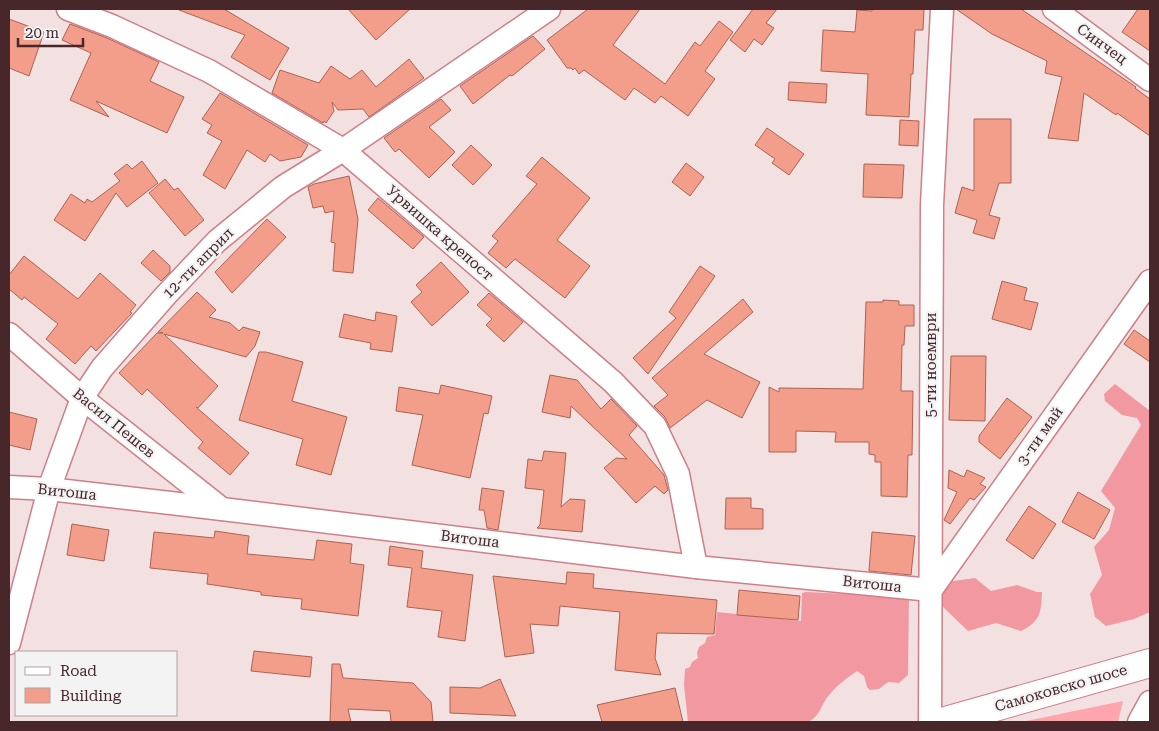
<svg xmlns="http://www.w3.org/2000/svg" width="1159" height="731" font-family="'Roboto Serif',serif">
<style>
.green{fill:#ffa5ae}
.forest{fill:#f198a1}
.building{fill:#f39e8a;stroke:#ac6252}
.lines{fill:none;stroke-linecap:round;stroke-linejoin:round}
.street-casing{stroke:#cf7f87;stroke-width:25}
.secondary-casing{stroke:#cf7f87;stroke-width:30}
.street{stroke:#fff;stroke-width:22}
.secondary{stroke:#fff;stroke-width:28}
.labels{text-anchor:middle;stroke-width:4.5;stroke-linejoin:round;paint-order:stroke}
.street-label{font-size:15px;fill:#48272b;stroke:#f3f3f3}
</style>
<rect width="100%" height="100%" fill="#f3e1e2"/>
<polygon class="green" points="1123,701 1118,722 1021,722"/>
<g class="forest">
<polygon points="1115,384 1150,411 1150,612 1134,619 1106,626 1095,617 1090,594 1102,575 1094,547 1109,530 1115,508 1101,491 1141,425 1137,418 1122,415 1105,401 1104,394"/>
<path d="M975,578L991,591L1017,585L1037,592H1042C1041,612 1041,621 1021,631L996,623L968,631L940,604L946,582Z"/>
<path d="M806,592L909,597L908,675L899,683L888,682L879,689L870,690L867,687L864,676L857,671C847,678 837,685 829,695C821,704 820,718 807,722H688L684,685L685,669L690,667L692,662L698,658L697,653L699,647L705,643L707,637L715,635L717,612L801,621L802,593Z"/>
</g>
<g class="building">
<polygon points="179,9 224,9 289,48 270,80 231,57 245,35 179,10"/>
<polygon points="348,9 410,9 376,40"/>
<polygon points="588,9 640,9 613,45 665,84 695,42 700,46 719,21 733,32 705,71 715,79 688,116 661,96 655,103 634,88 625,100 584,70 579,74 575,68 573,70 571,68 567,68 547,40"/>
<polygon points="753,9 777,9 766,23 774,28 762,45 754,39 745,52 730,40"/>
<polygon points="872,9 924,9 923,30 915,30 913,74 911,74 909,117 866,115 868,74 821,71 823,30 855,32 857,10 872,11"/>
<polygon points="956,9 1021,9 1136,87 1135,88 1150,99 1150,136 1117,113 1116,115 1084,93 1078,141 1048,138 1062,77 1045,73 1047,61 992,34"/>
<polygon points="1138,9 1150,9 1150,51 1122,32"/>
<polygon points="9,19 44,32 29,76 9,68"/>
<polygon points="70,24 107,38 159,62 150,81 184,97 167,133 96,101 109,117 70,100 91,53 62,40"/>
<polygon points="533,36 545,49 512,76 510,75 473,104 460,86"/>
<polygon points="409,59 424,78 369,117 363,109 338,110 332,102 334,111 326,123 324,121 323,123 272,93 280,70 319,83 331,66 350,79 362,70 376,87"/>
<polygon points="789,82 827,84 826,103 788,100"/>
<polygon points="220,93 308,145 301,157 280,161 270,154 265,162 247,150 225,189 203,175 222,141 207,133 212,125 202,119"/>
<polygon points="441,99 451,110 429,127 455,152 429,178 399,149 395,152 384,138"/>
<polygon points="974,119 1011,119 1011,183 999,183 989,215 1000,218 994,239 973,233 977,220 955,213 962,187 974,191"/>
<polygon points="900,120 919,121 918,146 899,145"/>
<polygon points="767,128 804,154 789,175 772,163 775,159 755,145"/>
<polygon points="471,145 492,165 473,185 452,165"/>
<polygon points="542,157 590,198 557,240 590,266 565,298 515,259 506,268 488,253 498,241 492,236 537,184 526,176"/>
<polygon points="142,161 158,183 127,207 116,193 85,241 54,220 71,194 85,203 87,199 92,202 120,181 114,174 127,164 132,169"/>
<polygon points="686,163 704,177 690,196 672,182"/>
<polygon points="864,164 904,165 902,198 863,197"/>
<polygon points="349,176 358,219 353,273 333,271 335,243 331,242 334,211 325,213 323,206 313,208 308,187 314,184"/>
<polygon points="165,179 174,190 178,188 204,220 185,236 149,193"/>
<polygon points="378,198 424,237 413,249 368,210"/>
<polygon points="267,219 286,237 232,293 215,272"/>
<polygon points="153,250 170,266 170,272 161,281 141,263"/>
<polygon points="24,256 78,299 100,273 136,305 130,312 132,313 96,351 91,346 75,364 46,339 58,324 24,297 22,300 9,289 9,275"/>
<polygon points="441,262 469,292 432,326 411,302 422,292 416,285"/>
<polygon points="700,266 715,276 648,374 633,358 676,318 669,312"/>
<polygon points="1002,281 1027,288 1024,300 1038,303 1031,330 992,319"/>
<polygon points="197,292 216,310 209,317 230,323 239,331 243,327 260,332 255,346 246,357 164,334 218,386 198,408 196,407 249,453 230,475 198,448 203,442 147,389 142,395 119,373 157,333 163,333 158,332"/>
<polygon points="489,293 523,322 504,342 486,325 492,319 477,305"/>
<polygon points="743,299 753,312 704,354 760,382 742,418 707,400 670,428 665,417 654,406 668,395 652,378"/>
<polygon points="883,300 899,301 899,305 914,305 914,326 905,326 904,345 902,345 901,391 913,391 912,455 908,455 907,497 881,496 881,462 875,462 875,455 869,454 869,442 835,442 836,432 796,431 796,452 769,452 769,387 779,392 779,388 863,389 866,302 883,302"/>
<polygon points="376,312 397,316 392,352 370,349 371,343 339,337 344,314 375,321"/>
<polygon points="1134,330 1150,341 1150,362 1124,344"/>
<polygon points="259,352 266,352 303,362 292,401 347,417 331,475 296,465 303,439 239,420"/>
<polygon points="951,356 986,356 985,421 949,420"/>
<polygon points="550,375 577,380 601,409 611,399 637,426 629,435 664,475 668,490 664,494 655,486 636,503 604,468 616,458 627,459 571,406 570,418 542,412"/>
<polygon points="441,385 492,396 488,414 484,413 470,478 412,465 423,415 396,411 399,387 439,394"/>
<polygon points="1007,398 1032,417 1000,459 979,442 979,436"/>
<polygon points="9,412 37,419 30,450 9,445"/>
<polygon points="544,451 566,453 561,507 570,499 585,500 582,532 537,528 540,525 544,490 525,488 528,459 542,461"/>
<polygon points="949,470 964,477 967,470 985,478 980,484 986,487 974,500 970,498 950,524 944,520 957,492 948,488"/>
<polygon points="482,488 504,491 498,530 487,528 484,510 479,510"/>
<polygon points="1078,492 1110,510 1094,539 1062,522"/>
<polygon points="726,498 751,498 751,508 763,509 763,529 725,529"/>
<polygon points="1029,506 1056,524 1033,559 1006,540"/>
<polygon points="72,524 109,530 104,561 67,555"/>
<polygon points="215,531 249,536 247,554 314,560 317,540 352,544 350,563 364,565 358,616 301,609 302,599 261,595 261,592 207,584 208,574 150,568 154,532 214,538"/>
<polygon points="872,532 915,536 911,575 869,571"/>
<polygon points="390,546 423,551 421,568 473,575 465,641 438,637 442,611 407,607 412,568 388,565"/>
<polygon points="567,572 594,574 593,588 717,600 714,634 657,633 655,658 661,675 615,670 620,612 560,606 558,626 530,624 534,653 505,657 493,576 566,584"/>
<polygon points="739,590 800,596 798,620 737,615"/>
<polygon points="254,651 312,657 310,677 251,671"/>
<polygon points="332,664 340,664 343,678 413,683 431,702 433,722 391,722 390,711 348,709 351,722 330,722"/>
<polygon points="500,679 516,716 450,713 450,687 480,688"/>
<polygon points="675,688 683,722 602,722 597,705"/>
</g>
<g class="lines">
<g class="street-casing">
<g id="street">
<polyline points="68,9 112,26 209,71 343,150 613,382 655,426 678,474 696,567"/>
<polyline points="1054,9 1150,80"/>
<polyline points="9,334 82,398 222,509"/>
<polyline points="9,487 49,489 222,509 696,567 931,590 1150,281"/>
<polyline points="9,643 49,489 82,398 102,368 166,295 217,241 283,187 343,150 549,9"/>
<polyline points="930,722 932,205 942,9"/>
<polyline points="1139,722 1150,702"/>
</g>
</g>
<g class="secondary-casing">
<polyline id="secondary" points="942,722 1150,663"/>
</g>
<use href="#street" class="street"/>
<use href="#secondary" class="secondary"/>
</g>
<g class="labels">
<g class="street-label">
<text transform="translate(1102 44) rotate(36)" y="5">Синчец</text>
<text transform="translate(440 233) rotate(41)" y="5">Урвишка крепост</text>
<text transform="translate(198 263) rotate(-45)" y="5">12-ти април</text>
<text transform="translate(931 365) rotate(-90)" y="5">5-ти ноември</text>
<text transform="translate(114 423) rotate(39)" y="5">Васил Пешев</text>
<text transform="translate(1040 436) rotate(-55)" y="5">3-ти май</text>
<text transform="translate(67 492) rotate(6)" y="5">Витоша</text>
<text transform="translate(470 539) rotate(7)" y="5">Витоша</text>
<text transform="translate(872 584) rotate(6)" y="5">Витоша</text>
<text transform="translate(1061 688) rotate(-16)" y="5">Самоковско шосе</text>
</g>
</g>
<rect width="1159" height="731" fill="none" stroke="#48272b" stroke-width="20"/>
<rect x="15" y="651" width="162" height="65" fill="#f3f3f3" stroke="#afa1a3"/>
<rect x="25" y="667" width="25" height="8" fill="#ffffff" stroke="#afa1a3"/>
<text x="60" y="676" font-size="15" fill="#48272b">Road</text>
<rect x="25" y="688" width="25" height="15" fill="#f39e8a" stroke="#afa1a3"/>
<text x="60" y="701" font-size="15" fill="#48272b">Building</text>
<path d="M18 38v8h65v-8" fill="none" stroke="#48272b" stroke-width="2.5"/>
<text x="25" y="38" font-size="15" fill="#48272b" stroke="#f3f3f3" stroke-width="4" paint-order="stroke">20 m</text>
</svg>
